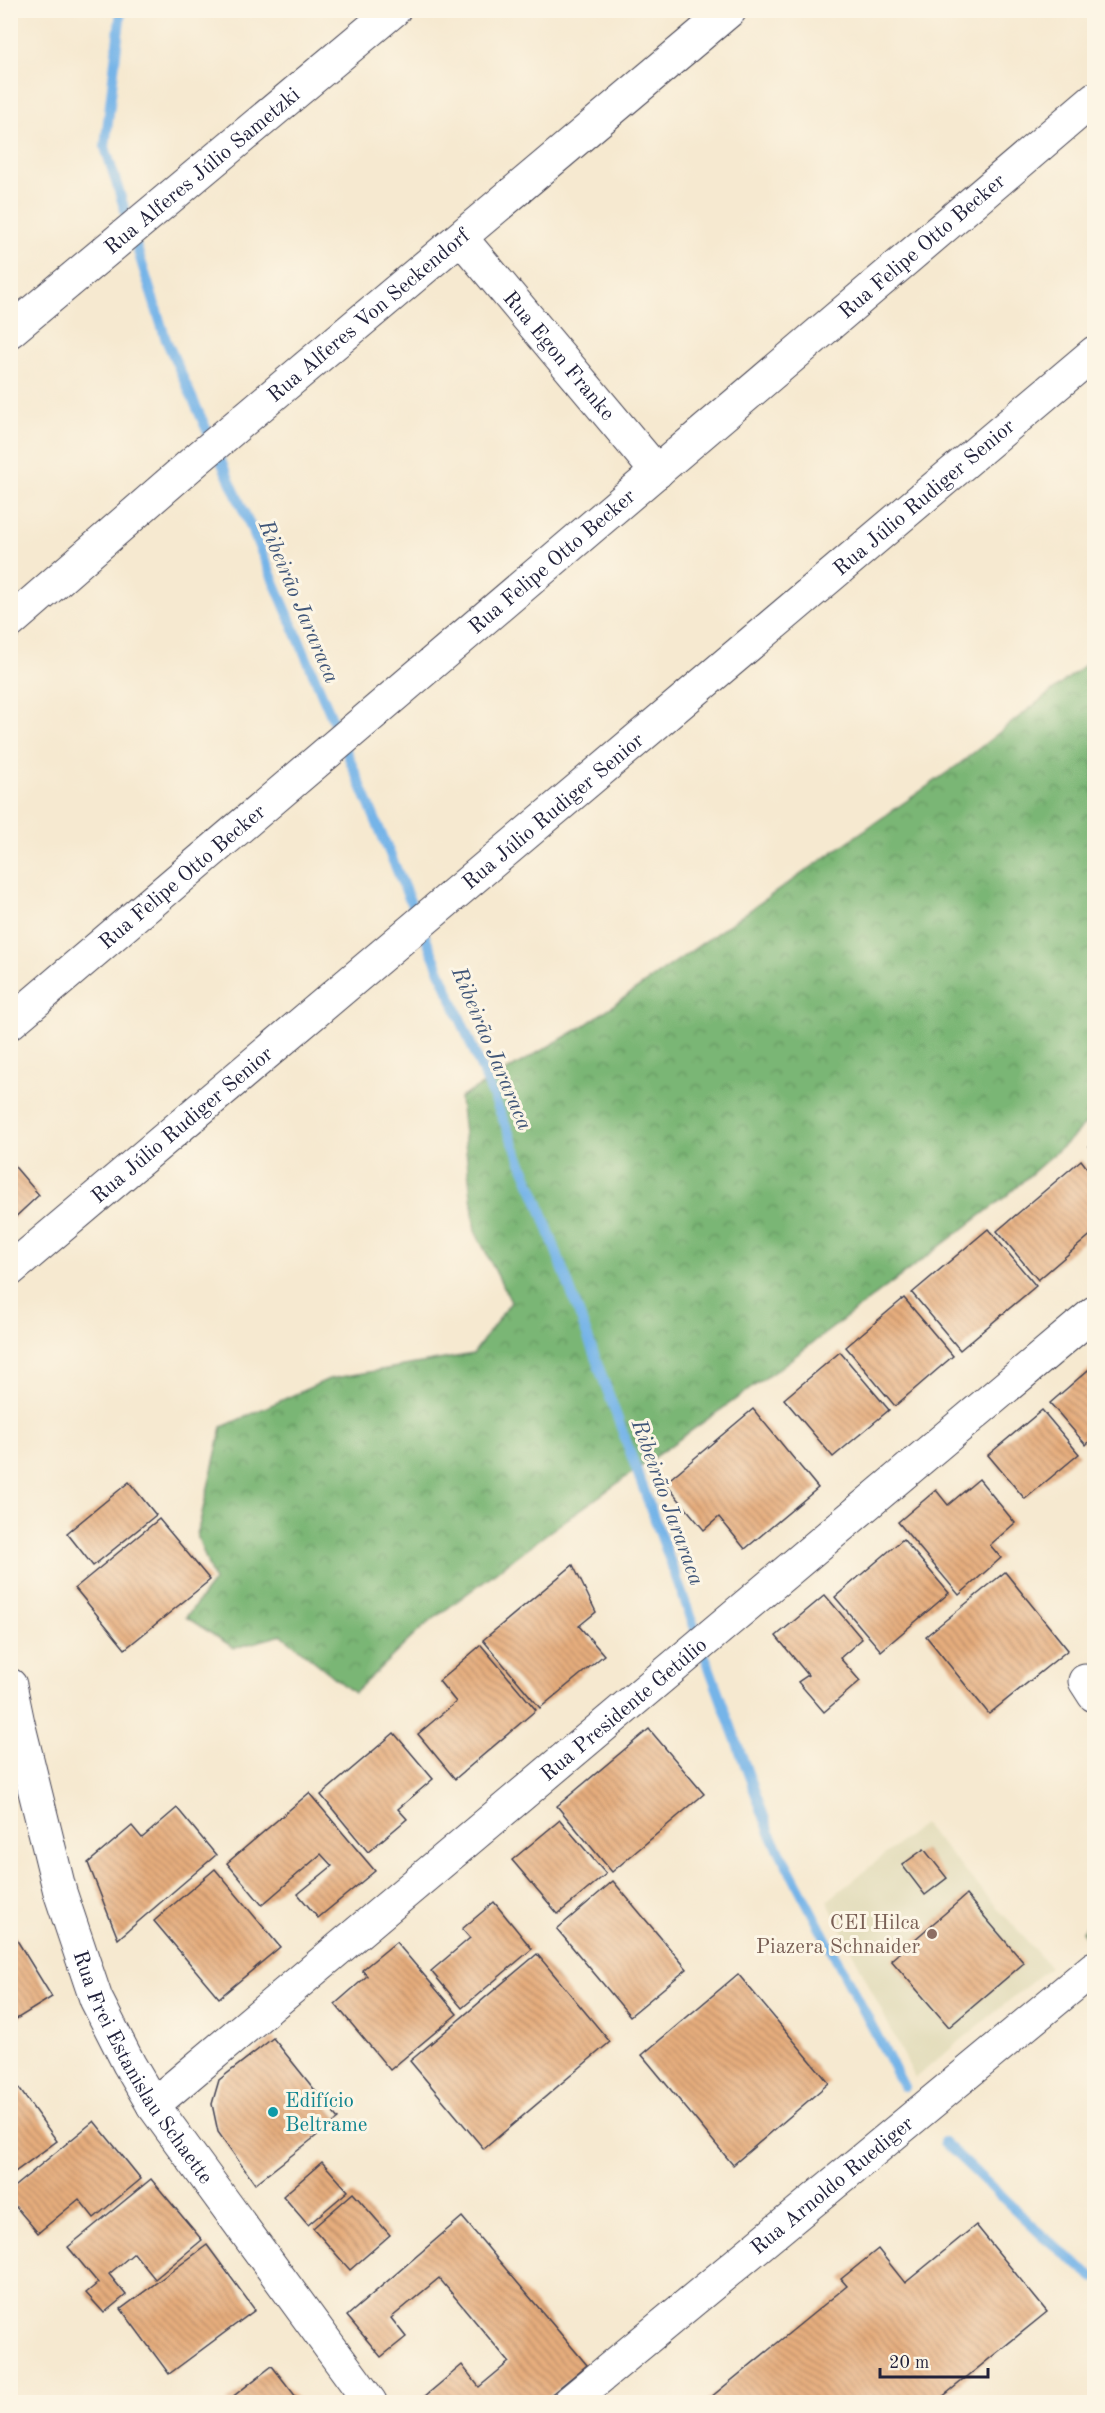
<svg xmlns="http://www.w3.org/2000/svg" width="1105" height="2413" font-family="'Old Standard TT',serif">
<style>
.built{fill:#e2dcba}
.forest{fill:url(#forest-crowns);stroke:#4e6c58;stroke-width:1.5}
.lines{fill:none;stroke-linecap:round;stroke-linejoin:round}
.stream{stroke:#74b4e8;stroke-width:10}
.building{fill:url(#building-back-hatch)}
.street-casing{stroke:#424051;stroke-width:35}
.secondary-casing{stroke:#424051;stroke-width:35}
.street{stroke:#fff;stroke-width:33}
.secondary{stroke:#fff;stroke-width:33}
.education-dot{fill:#8d6e63;stroke:#fcf5e5;stroke-width:2}
.culture-dot{fill:#0f9aa8;stroke:#fcf5e5;stroke-width:2}
.labels{text-anchor:middle;stroke-width:6;stroke-linejoin:round;paint-order:stroke}
.street-label{font-size:21px;fill:#22223b;stroke:#fcf5e5}
.education-label{font-size:21px;fill:#785e54;stroke:#fcf5e5;text-anchor:end}
.culture-label{font-size:21px;fill:#0d838f;stroke:#fcf5e5;text-anchor:start}
.water-label{font-size:22px;font-style:italic;fill:#3f5578;stroke:#fcf5e5}
</style>
<defs>
<pattern id="forest-crowns" width="20" height="18" patternUnits="userSpaceOnUse" patternTransform="scale(1.5)"><rect width="20" height="18" fill="#7ab675"/><path d="M2 6a3 3 0 1 1 6 0M12 15a3 3 0 1 1 6 0" fill="none" stroke="#649461"/></pattern>
<pattern id="building-back-hatch" width="6" height="6" patternUnits="userSpaceOnUse" patternTransform="scale(1.5)"><rect width="6" height="6" fill="#e6ad7d"/><path d="M-1 5l2 2M0 0l6 6M5-1l2 2" fill="none" stroke="#ba8c68"/></pattern>
</defs>
<rect width="100%" height="100%" fill="#fcf5e5"/>
<filter id="ink" filterUnits="userSpaceOnUse"><feTurbulence type="fractalNoise" baseFrequency=".0167" numOctaves="2"/><feDisplacementMap in="SourceGraphic" scale="12" xChannelSelector="R" yChannelSelector="G"/><feConvolveMatrix kernelMatrix="1 2 1 2 8 2 1 2 1" color-interpolation-filters="sRGB"/></filter>
<filter id="wash" filterUnits="userSpaceOnUse"><feTurbulence type="fractalNoise" baseFrequency=".008" numOctaves="4" result="noise"/><feDisplacementMap in="SourceGraphic" scale="24" xChannelSelector="R" yChannelSelector="G"/><feGaussianBlur stdDeviation="1.35" result="paint"/><feColorMatrix in="noise" values="0 0 0 0 0 0 0 0 0 0 0 0 0 0 0 0 0 1.4 0 .05"/><feComposite in="paint" operator="in"/></filter>
<g filter="url(#wash)">
<rect width="100%" height="100%" fill="#f6e9d0"/>
<polygon class="built" points="923,1824 1050,1967 915,2078 827,1901"/>
<g class="forest">
<polygon points="1094,658 1094,1115 1073,1137 1005,1197 782,1366 549,1532 424,1626 354,1693 282,1635 234,1648 186,1617 214,1581 197,1535 222,1427 329,1379 473,1354 511,1302 475,1231 460,1098 582,1027 958,765"/>
<polygon points="1094,1917 1094,1946 1082,1931"/>
</g>
<g class="lines">
<g class="stream">
<polyline points="121,10 105,147 166,340 249,523 537,1199 770,1833 904,2087"/>
<polyline points="944,2142 1044,2237 1094,2278"/>
</g>
</g>
<g id="blocks">
<g class="building">
<polygon points="1094,1141 1094,1153 1089,1146"/>
<polygon points="1081,1160 1094,1177 1094,1232 1038,1280 997,1231"/>
<polygon points="10,1161 39,1195 10,1222"/>
<polygon points="988,1229 1036,1286 960,1350 912,1293"/>
<polygon points="904,1298 953,1356 895,1406 846,1347"/>
<polygon points="840,1352 889,1410 833,1457 784,1399"/>
<polygon points="1094,1365 1094,1437 1086,1445 1050,1403"/>
<polygon points="753,1409 818,1488 745,1549 719,1517 704,1530 665,1483"/>
<polygon points="1042,1410 1079,1454 1025,1499 988,1455"/>
<polygon points="979,1479 1015,1523 990,1545 1001,1558 959,1595 898,1522 936,1490 948,1505"/>
<polygon points="129,1482 156,1515 93,1566 67,1533"/>
<polygon points="159,1519 210,1580 125,1649 75,1588"/>
<polygon points="903,1539 949,1593 881,1651 835,1597"/>
<polygon points="573,1565 596,1612 579,1626 604,1655 540,1708 483,1640"/>
<polygon points="1005,1572 1068,1650 989,1714 926,1636"/>
<polygon points="825,1595 862,1639 840,1658 860,1681 824,1712 798,1682 808,1675 776,1636"/>
<polygon points="481,1645 536,1710 455,1779 418,1734 456,1702 439,1681"/>
<polygon points="649,1729 704,1794 612,1872 557,1806"/>
<polygon points="394,1733 433,1779 398,1809 407,1819 368,1852 321,1795"/>
<polygon points="309,1793 375,1871 318,1918 298,1894 332,1866 321,1854 262,1905 227,1863"/>
<polygon points="177,1808 216,1855 118,1939 88,1863 132,1826 142,1838"/>
<polygon points="560,1820 606,1874 558,1914 512,1860"/>
<polygon points="924,1849 947,1878 925,1895 902,1865"/>
<polygon points="215,1869 280,1947 219,1998 154,1921"/>
<polygon points="613,1881 687,1969 630,2016 557,1929"/>
<polygon points="966,1895 1024,1963 949,2027 891,1960"/>
<polygon points="494,1902 532,1949 462,2008 431,1971 470,1938 462,1929"/>
<polygon points="10,1929 52,1997 10,2023"/>
<polygon points="396,1942 457,2014 390,2070 335,2004 367,1976 362,1970"/>
<polygon points="537,1954 610,2042 484,2149 410,2061"/>
<polygon points="738,1974 829,2083 733,2165 642,2055"/>
<polygon points="273,2038 338,2119 255,2184 218,2132 212,2104 219,2080"/>
<polygon points="10,2076 57,2141 12,2174 10,2173"/>
<polygon points="94,2121 141,2179 94,2218 79,2199 38,2233 10,2200 10,2190"/>
<polygon points="322,2162 348,2191 308,2225 283,2196"/>
<polygon points="151,2179 202,2240 155,2279 134,2253 109,2274 126,2295 104,2313 86,2293 98,2283 68,2247"/>
<polygon points="353,2193 390,2235 350,2270 313,2228"/>
<polygon points="462,2217 587,2365 542,2402 418,2402 462,2365 479,2387 509,2362 439,2278 391,2318 406,2337 381,2357 347,2316"/>
<polygon points="976,2225 1047,2312 936,2402 705,2402 847,2286 841,2279 878,2249 905,2283"/>
<polygon points="207,2245 255,2310 169,2374 121,2309"/>
<polygon points="272,2366 300,2402 226,2402"/>
</g>
</g>
</g>
<g filter="url(#ink)">
<use href="#blocks" fill-opacity="0" stroke="#424051" stroke-width="1.5"/>
<g class="lines">
<g class="street-casing">
<g id="street">
<path id="s1" d="M461,238L657,472"/>
<path id="s2" d="M10,622L195,461L730,10"/>
<path id="s3" d="M10,1023L1094,99"/>
<path id="s4" d="M10,1270L1094,353"/>
<polyline points="1085,1681 1094,1695"/>
<path id="s5" d="M153,2105L1094,1313"/>
<path id="s6" d="M570,2402L1094,1968"/>
</g>
</g>
<g class="secondary-casing">
<g id="secondary">
<path id="s7" d="M10,331L394,10"/>
<path id="s8" d="M10,1685L18,1723L60,1892L96,1999L129,2064L153,2105L370,2402"/>
</g>
</g>
<use href="#street" class="street"/>
<use href="#secondary" class="secondary"/>
</g>
</g>
<circle class="education-dot" cx="932" cy="1934" r="6"/>
<circle class="culture-dot" cx="273" cy="2112" r="6"/>
<g class="labels">
<g class="street-label">
<text dy="7" stroke="none"><textPath href="#s7" startOffset="250">Rua Alferes Júlio Sametzki</textPath></text>
<text dy="7" stroke="none"><textPath href="#s3" startOffset="1198">Rua Felipe Otto Becker</textPath></text>
<text dy="7" stroke="none"><textPath href="#s2" startOffset="472">Rua Alferes Von Seckendorf</textPath></text>
<text dy="7" stroke="none"><textPath href="#s1" startOffset="153">Rua Egon Franke</textPath></text>
<text dy="7" stroke="none"><textPath href="#s4" startOffset="1197">Rua Júlio Rudiger Senior</textPath></text>
<text dy="7" stroke="none"><textPath href="#s3" startOffset="712">Rua Felipe Otto Becker</textPath></text>
<text dy="7" stroke="none"><textPath href="#s4" startOffset="711">Rua Júlio Rudiger Senior</textPath></text>
<text dy="7" stroke="none"><textPath href="#s3" startOffset="226">Rua Felipe Otto Becker</textPath></text>
<text dy="7" stroke="none"><textPath href="#s4" startOffset="225">Rua Júlio Rudiger Senior</textPath></text>
<text dy="7" stroke="none"><textPath href="#s5" startOffset="615">Rua Presidente Getúlio</textPath></text>
<text dy="7" stroke="none"><textPath href="#s8" startOffset="408">Rua Frei Estanislau Schaette</textPath></text>
<text dy="7" stroke="none"><textPath href="#s6" startOffset="340">Rua Arnoldo Ruediger</textPath></text>
</g>
<g class="education-label">
<text x="920" y="1929">CEI Hilca<tspan x="920" dy="24">Piazera Schnaider</tspan></text>
</g>
<g class="culture-label">
<text x="285" y="2107">Edifício<tspan x="285" dy="24">Beltrame</tspan></text>
</g>
<g class="water-label">
<text transform="translate(300 601) rotate(67)" y="8">Ribeirão Jararaca</text>
<text transform="translate(493 1048) rotate(67)" y="8">Ribeirão Jararaca</text>
<text transform="translate(669 1502) rotate(70)" y="8">Ribeirão Jararaca</text>
</g>
</g>
<rect width="1105" height="2413" fill="none" stroke="#fcf5e5" stroke-width="36"/>
<path d="M880 2368v9h108v-9" fill="none" stroke="#22223b" stroke-width="3"/>
<text x="889" y="2368" font-size="18" fill="#22223b" stroke="#fcf5e5" stroke-width="4.5" paint-order="stroke">20 m</text>
</svg>
